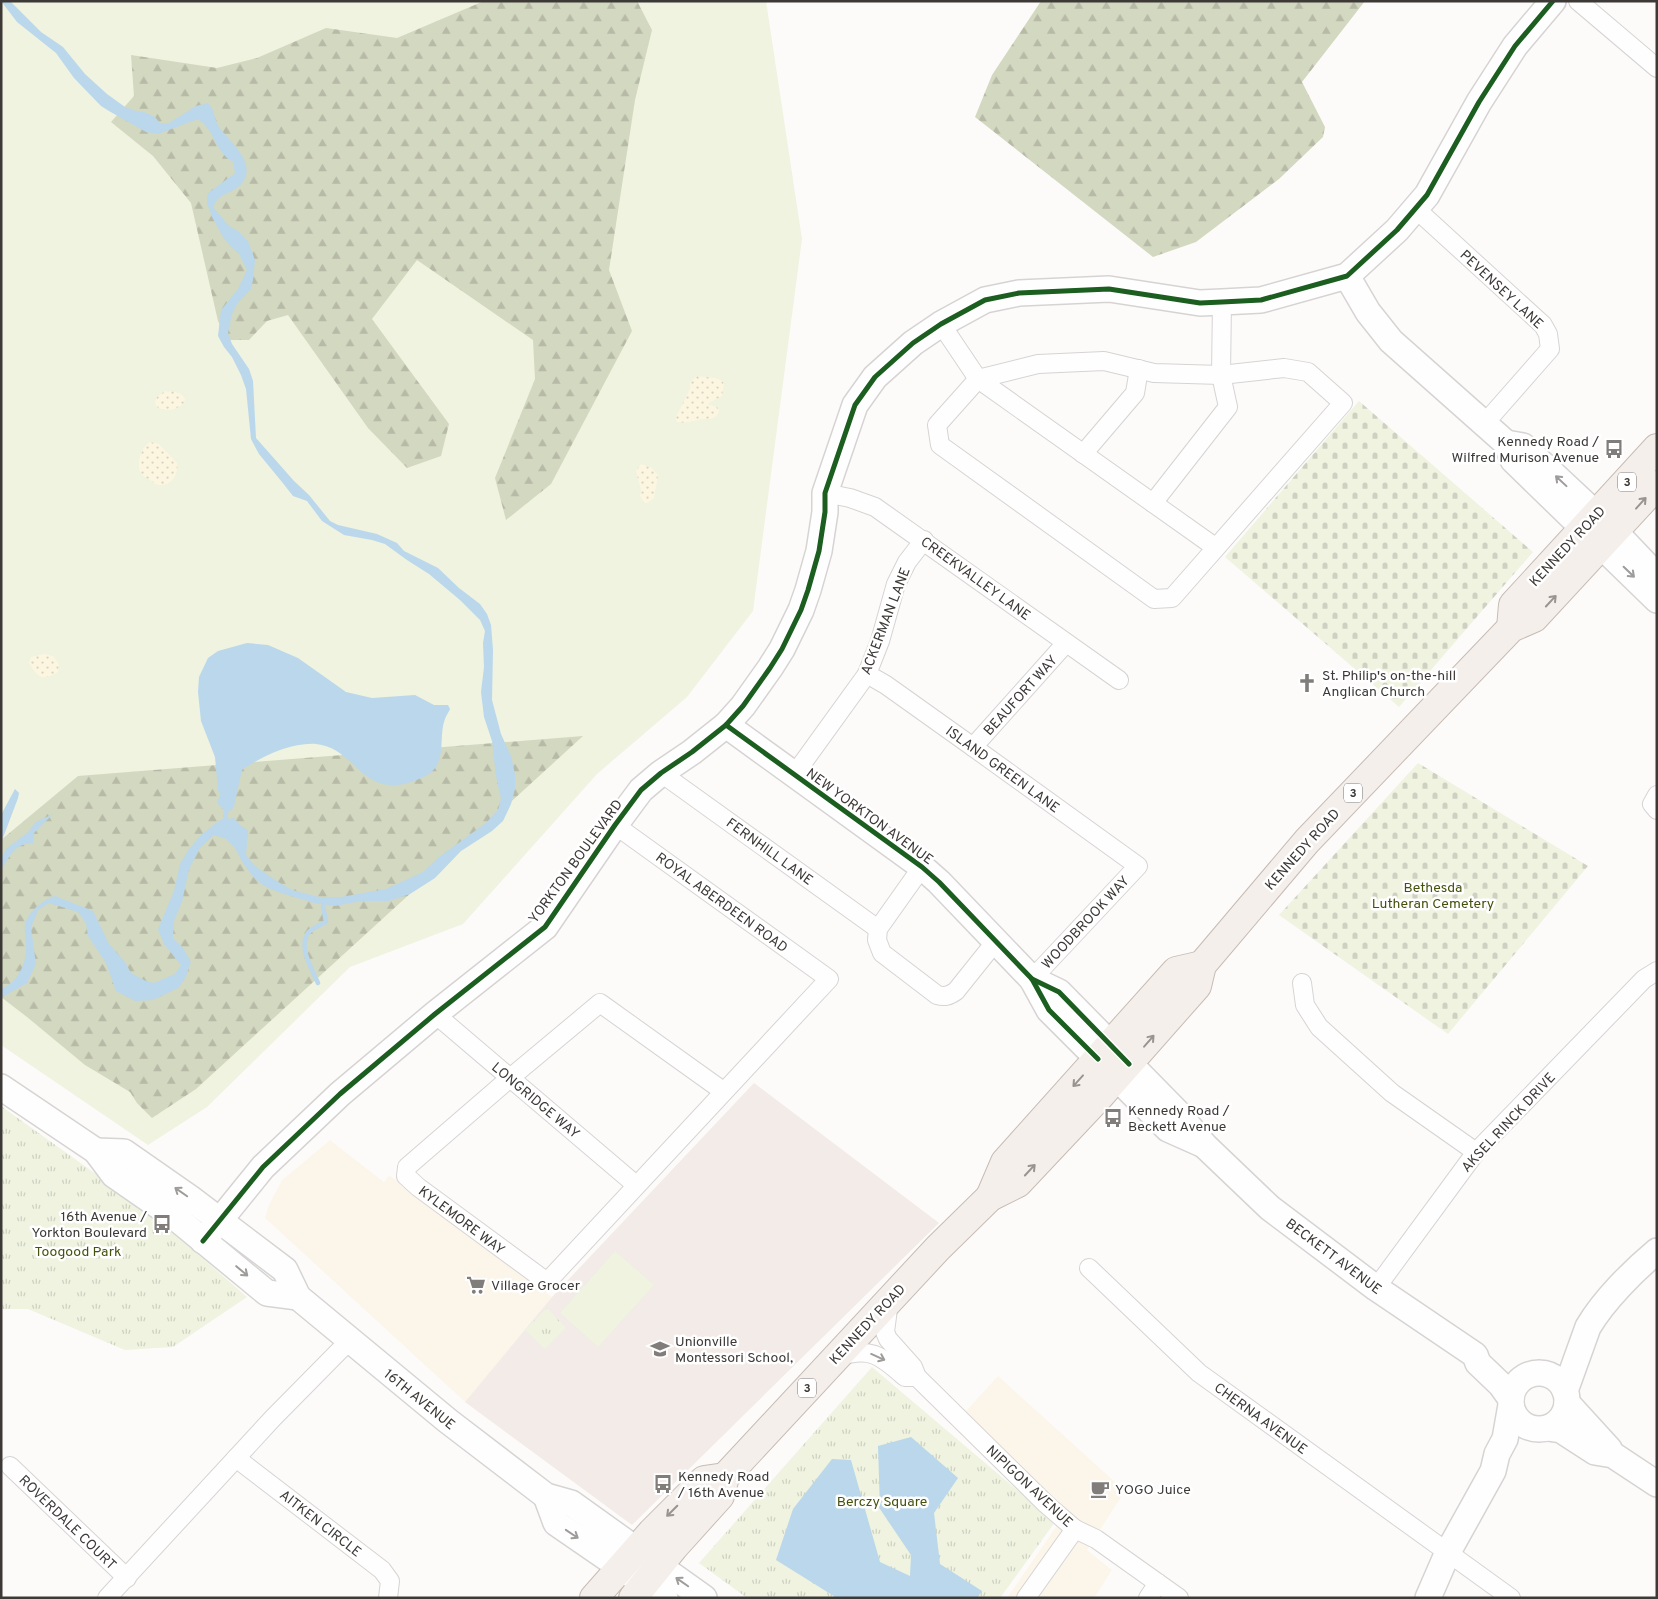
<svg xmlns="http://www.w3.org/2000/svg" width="1658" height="1599" font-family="Overpass,sans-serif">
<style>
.commercial{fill:#fbf6e9}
.built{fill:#f2ebe7}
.grass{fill:#eff3e0}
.forest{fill:url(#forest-firs)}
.sand{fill:url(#sand-dots)}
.cemetery{fill:url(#cemetery-stones)}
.park{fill:url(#park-tufts)}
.water{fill:#bad7eb}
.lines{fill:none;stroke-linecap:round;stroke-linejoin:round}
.stream{stroke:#bad7eb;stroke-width:4.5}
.street-casing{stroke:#d6d4d3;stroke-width:20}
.secondary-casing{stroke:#d6d4d3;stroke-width:28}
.primary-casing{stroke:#c7bcb4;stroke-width:30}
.street{stroke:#fffefe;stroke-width:18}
.secondary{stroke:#fffefe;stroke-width:25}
.primary{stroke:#f4efeb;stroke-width:28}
.cycleway-casing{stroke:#fff;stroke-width:8}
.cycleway{stroke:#1b5e20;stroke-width:5}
.oneway{stroke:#9e9c9a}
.oneway2{stroke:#989491}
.labels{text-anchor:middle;stroke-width:5;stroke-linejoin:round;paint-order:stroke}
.shield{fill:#fff;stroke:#767473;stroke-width:1}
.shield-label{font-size:12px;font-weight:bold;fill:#3c3937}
.street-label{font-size:14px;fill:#3c3937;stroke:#fff}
.poi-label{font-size:14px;fill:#3c3937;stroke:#fff;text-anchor:start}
.park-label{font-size:14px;fill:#44520c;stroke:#fff}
</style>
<defs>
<pattern id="forest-firs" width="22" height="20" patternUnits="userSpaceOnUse" patternTransform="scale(1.25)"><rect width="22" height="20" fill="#d3d8c0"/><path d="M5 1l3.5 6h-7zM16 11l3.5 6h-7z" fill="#b6baa6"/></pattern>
<pattern id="sand-dots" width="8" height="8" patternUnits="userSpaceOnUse" patternTransform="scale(1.25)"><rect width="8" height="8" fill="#fcf6e1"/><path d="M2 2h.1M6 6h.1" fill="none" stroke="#d9d4c2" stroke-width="1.8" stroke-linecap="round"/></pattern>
<pattern id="cemetery-stones" width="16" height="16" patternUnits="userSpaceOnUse" patternTransform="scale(1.25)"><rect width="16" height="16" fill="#eff3e0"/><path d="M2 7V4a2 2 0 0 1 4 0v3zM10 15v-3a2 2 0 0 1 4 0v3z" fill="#ced1c1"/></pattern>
<pattern id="park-tufts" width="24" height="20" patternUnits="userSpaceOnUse" patternTransform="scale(1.25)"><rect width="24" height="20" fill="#eff3e0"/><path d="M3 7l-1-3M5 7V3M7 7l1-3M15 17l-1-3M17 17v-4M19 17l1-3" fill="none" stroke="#ced1c1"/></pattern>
</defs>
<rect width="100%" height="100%" fill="#fdfbfa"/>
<g class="commercial">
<polygon points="330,1140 384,1182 389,1175 552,1297 465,1402 265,1218 268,1207 282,1180"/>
<polygon points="998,1376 1125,1491 1087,1550 1112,1570 1094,1598 1007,1598 1060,1521 954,1424"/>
</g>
<polygon class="built" points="754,1083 939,1223 632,1525 465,1402 552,1297"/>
<g class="grass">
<polygon points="1,1 766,1 802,239 753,611 687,697 597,774 463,924 350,967 207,1107 148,1145 1,1045"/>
<polygon points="615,1251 654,1285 598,1347 560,1313"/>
</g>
<g class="forest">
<polygon points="484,1 637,1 652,30 635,100 609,270 632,331 551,484 506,520 495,478 535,379 533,340 417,260 372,319 449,424 441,456 407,468 368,428 288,315 267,321 249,340 228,340 218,321 191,203 153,156 111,122 134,96 131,55 217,68 257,58 326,28 397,38"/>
<polygon points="1041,1 1365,1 1302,82 1325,127 1323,137 1279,179 1196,242 1153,257 975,117 992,75"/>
<polygon points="583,736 196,1089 152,1118 137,1103 130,1092 85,1065 27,1017 1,997 1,840 78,776"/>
</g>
<g class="sand">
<path d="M697,376C706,378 718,376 724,383L722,396L707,404L717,407L719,410C718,414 718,415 715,417C711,420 707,418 703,419C695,420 684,425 676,421V417L690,389V382Z"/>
<path d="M165,391L168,392L172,391L181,394L185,399L184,403C177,410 166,412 157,407L155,403L156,398Z"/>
<path d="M150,442L159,444L177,463C179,476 169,489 155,484C151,479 146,479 142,475C135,466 141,447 150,442Z"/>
<polygon points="641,464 652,468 658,475 654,498 647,503 644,503 640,496 641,490 636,471"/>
<path d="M44,654L53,656L59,664L58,672C41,682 38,677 29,663L31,657Z"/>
</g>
<g class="cemetery">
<polygon points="1359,401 1533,552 1399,707 1225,557"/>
<polygon points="1418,763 1588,866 1448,1034 1279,915"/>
</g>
<g class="park">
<polygon points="1,1106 153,1215 247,1297 173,1347 125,1350 28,1309 1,1309"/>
<polygon points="547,1308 566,1328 545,1349 525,1330"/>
<polygon points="872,1367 1055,1522 1000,1598 747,1598 699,1563"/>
</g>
<g class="water">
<path d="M1,1H10L41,32L63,47L85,74L107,94L125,107L136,111L144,112L155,117L160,123H169L196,106L208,103C215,110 214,119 219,127C229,141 255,161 244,180C238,191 228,191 219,198C216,200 215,204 213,207L229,226L238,231L248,241L255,260L253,280L251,289L237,304L232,314L228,333L232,344L249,369L253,381L256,438L294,481L309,495L330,521L338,525L377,534L397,543L404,551L438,568L459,588L480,604L487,614L491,625L493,650L492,700L501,734L511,756L515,774V789L511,804L503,821L492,831L461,851L435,878L410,894L389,901H362L335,906L314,903L281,893L266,887L255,879L243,863L235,848L226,839L214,835L200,848L189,869L182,902L174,921L173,938L183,948L191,962L185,979L178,988L153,1000L135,1001L116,991L106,963L88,936L86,923L78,912L49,903L38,910L31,928L36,964L27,983L1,998V989C19,981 27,963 26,944C26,938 24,930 25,925C28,911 43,900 55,896L93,911L109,944L125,962L131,973L146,981L154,983L175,974L181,965L164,944L158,929L174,891L180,864L189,849L201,835L220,820L234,818L241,826L248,830L246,855L255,866L275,880L292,890L319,897H341L386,889L423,872L439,857L486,823L498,810L501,799L496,776L492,741L484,717L481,692L484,667L483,643L485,631L480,620L460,600L429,574L407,560L385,544L372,540L344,535L322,521L307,501L293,496L282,482L259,454L251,439L246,389L241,375L232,357L224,347L218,336L221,310L238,289L247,270L239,254L231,247L223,237L212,217L207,203V194L235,173L233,162C215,152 215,130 198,119L158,134L146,132L109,111L101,106L74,78L56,53L17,22Z"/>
<path d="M247,643L268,645L298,658L346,692L372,698L415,695L434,705H448L450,709C449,712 446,715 445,719C439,734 445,752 436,767C430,775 422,778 414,781C361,800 357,748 316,744C292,742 260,757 242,770L234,806L232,810L226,812L217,803L220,794L218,790L215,757L201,721L198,692L199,677L208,658L218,651Z"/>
<polygon points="15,789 19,793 18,798 1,843 1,815"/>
<path d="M53,814L34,833L33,843C14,844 11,855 1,870V858L6,849L28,832L36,822Z"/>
<polygon points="911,1437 958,1478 934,1513 940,1564 982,1591 977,1598 837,1598 776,1560 793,1509 832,1459 851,1460 880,1562 910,1576 911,1555 880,1509 878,1446"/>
</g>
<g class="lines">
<g class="stream">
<polyline points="225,822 226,812"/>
<path d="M318,983C312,969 298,947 308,933C312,928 320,925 326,922L323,906"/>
</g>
<g class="street-casing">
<g id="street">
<polyline points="1578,1 1657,68"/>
<polyline points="1416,209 1543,325 1548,334 1550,349 1485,423"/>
<polyline points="941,324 978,379 1215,547"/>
<polygon points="1104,361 1154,373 1221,375 1284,368 1308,372 1343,403 1172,598 1154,599 940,445 937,425 978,379 1038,364"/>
<polyline points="1083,454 1135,393 1139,369"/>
<polyline points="825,493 850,498 875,507 1119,680"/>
<polyline points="1153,503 1228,407 1221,375 1222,302"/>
<polyline points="867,674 886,685 973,747 1138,866 1032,979"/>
<polyline points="973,747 1066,643"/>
<polyline points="661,773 878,929"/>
<polyline points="794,775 867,674 880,641 896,584 907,562 924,540"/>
<polyline points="1657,795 1652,804 1657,810"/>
<polyline points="615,825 829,979 547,1282 418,1187 406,1176 407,1167 510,1078 600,1003 723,1091"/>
<path d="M922,867L878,929L877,940L882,953L937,995C945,997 949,996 956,991L996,941"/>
<polyline points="1302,983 1305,1005 1319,1027 1392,1093 1476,1152"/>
<polyline points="435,1014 636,1185"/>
<polyline points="1089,1268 1199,1373 1511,1598"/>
<polyline points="1376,1288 1476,1152 1644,979 1657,971"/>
<polyline points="889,1301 885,1332 888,1339 913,1367 917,1377 1046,1504 1075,1529 1096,1539 1179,1598"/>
<path d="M838,1357C871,1346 881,1356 905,1377H917"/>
<polyline points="236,1458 382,1570 390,1581 388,1598"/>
<polyline points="10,1466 127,1578"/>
<polyline points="107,1598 273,1418 349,1341"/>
<polyline points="1026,1598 1075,1529"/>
<polyline points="1148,1598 1158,1583"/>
</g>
</g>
<g class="secondary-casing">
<g id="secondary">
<polyline points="1347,276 1368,312 1391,341 1506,443 1513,460 1657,600"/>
<polyline points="1506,443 1523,446 1614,531 1657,576"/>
<polyline points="726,725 922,867 939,882 1032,979 1049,1010 1168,1129 1204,1145"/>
<polyline points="1032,979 1059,992 1180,1115 1204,1145 1270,1208 1376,1288 1475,1355 1478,1363 1501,1385 1511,1399"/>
<polyline points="1,1087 96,1151 114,1175 176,1218 267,1293 298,1297"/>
<polyline points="96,1151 124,1152 190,1198 285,1270 298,1297 448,1421 546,1496 571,1503 704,1598"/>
<polyline points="203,1241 263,1167 340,1094 435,1014 545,927 615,825 641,790 661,773 692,752 726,725 743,706 770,668 782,649 801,610 808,590 819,551 825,512 825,493 855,405 875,377 913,343 941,324 985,300 1019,293 1109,289 1200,303 1222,302 1261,300 1347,276 1397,230 1427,195 1479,102 1515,46 1553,1"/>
<circle cx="1539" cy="1401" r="28"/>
<path d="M1565,1391L1588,1327C1604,1300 1633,1271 1657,1251"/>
<polyline points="1567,1403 1609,1449"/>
<polyline points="1548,1428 1561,1430 1595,1452 1613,1455 1657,1484"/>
<polyline points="546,1496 556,1523 665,1598"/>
<polyline points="1428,1598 1448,1552 1493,1471 1497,1454 1505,1439 1511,1405"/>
</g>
</g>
<g class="primary-casing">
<g id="primary">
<polyline points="1511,628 1513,605 1657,448"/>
<polyline points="990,1197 1005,1162 1176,971 1202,965"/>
<polyline points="594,1598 652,1532 704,1480 725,1477"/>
<polyline points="633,1598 674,1547 720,1496 725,1477 938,1248 990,1197 1018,1183 1099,1097 1197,986 1202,965 1307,841 1511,628 1534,618 1657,485"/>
</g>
</g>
<use href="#street" class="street"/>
<use href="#secondary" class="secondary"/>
<use href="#primary" class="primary"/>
<g class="cycleway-casing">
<g id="cycleway">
<polyline points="726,725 922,867 939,882 1032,979 1049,1010 1098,1059"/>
<polyline points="1032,979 1059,992 1129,1064"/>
<polyline points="203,1241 263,1167 340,1094 435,1014 545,927 615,825 641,790 661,773 692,752 726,725 743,706 770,668 782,649 801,610 808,590 819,551 825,512 825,493 855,405 875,377 913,343 941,324 985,300 1019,293 1109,289 1200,303 1222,302 1261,300 1347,276 1397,230 1427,195 1479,102 1515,46 1553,1"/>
</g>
</g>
<use href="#cycleway" class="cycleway"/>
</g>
<defs><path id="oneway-shaft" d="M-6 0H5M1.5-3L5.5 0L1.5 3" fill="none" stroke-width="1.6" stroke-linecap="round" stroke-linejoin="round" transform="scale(1.25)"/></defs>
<g class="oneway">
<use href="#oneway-shaft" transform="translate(1561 481) rotate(-137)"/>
<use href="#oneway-shaft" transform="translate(1629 572) rotate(44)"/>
<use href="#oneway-shaft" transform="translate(181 1192) rotate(-145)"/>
<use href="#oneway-shaft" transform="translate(242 1271) rotate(40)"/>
<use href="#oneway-shaft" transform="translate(878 1357) rotate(24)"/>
<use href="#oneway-shaft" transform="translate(572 1534) rotate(34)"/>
<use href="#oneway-shaft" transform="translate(682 1582) rotate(-145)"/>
</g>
<g class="oneway2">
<use href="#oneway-shaft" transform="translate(1641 503) rotate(-48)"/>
<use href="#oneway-shaft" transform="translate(1551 601) rotate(-47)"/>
<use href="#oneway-shaft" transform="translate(1149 1041) rotate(-49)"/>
<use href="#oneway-shaft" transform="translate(1078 1081) rotate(132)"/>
<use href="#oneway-shaft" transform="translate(1030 1170) rotate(-47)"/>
<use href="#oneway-shaft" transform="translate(672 1511) rotate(135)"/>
</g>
<defs>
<g id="bus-bare" transform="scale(1.5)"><path d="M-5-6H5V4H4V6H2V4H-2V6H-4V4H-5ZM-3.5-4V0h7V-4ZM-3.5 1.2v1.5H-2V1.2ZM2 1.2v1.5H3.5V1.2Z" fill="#807d7b" stroke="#fff" stroke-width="2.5" paint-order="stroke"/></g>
<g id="church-bare" transform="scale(1.5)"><path d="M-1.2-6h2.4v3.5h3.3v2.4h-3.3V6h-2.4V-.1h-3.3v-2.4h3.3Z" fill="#807d7b" stroke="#fff" stroke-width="2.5" paint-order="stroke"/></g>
<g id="supermarket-bare" transform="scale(1.5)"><path d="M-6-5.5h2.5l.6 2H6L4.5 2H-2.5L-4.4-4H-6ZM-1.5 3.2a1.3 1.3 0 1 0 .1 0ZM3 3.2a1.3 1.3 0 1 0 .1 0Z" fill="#807d7b" stroke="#fff" stroke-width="2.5" paint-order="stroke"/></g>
<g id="school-bare" transform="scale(1.5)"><path d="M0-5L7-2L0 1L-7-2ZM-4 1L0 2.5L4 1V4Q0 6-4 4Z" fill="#807d7b" stroke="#fff" stroke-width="2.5" paint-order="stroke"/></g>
<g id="cafe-bare" transform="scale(1.5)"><path d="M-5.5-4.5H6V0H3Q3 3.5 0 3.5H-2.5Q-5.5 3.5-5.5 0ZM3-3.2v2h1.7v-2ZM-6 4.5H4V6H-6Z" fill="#807d7b" stroke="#fff" stroke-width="2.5" paint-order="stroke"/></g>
</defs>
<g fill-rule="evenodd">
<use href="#bus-bare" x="1614" y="449"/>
<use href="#church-bare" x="1307" y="683"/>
<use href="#bus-bare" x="1113" y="1118"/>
<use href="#bus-bare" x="162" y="1224"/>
<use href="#supermarket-bare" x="476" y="1285"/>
<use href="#school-bare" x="660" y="1349"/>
<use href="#bus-bare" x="663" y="1484"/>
<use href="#cafe-bare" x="1100" y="1489"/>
</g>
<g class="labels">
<g class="shield">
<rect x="1618" y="472.5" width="18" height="19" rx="4"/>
<rect x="1344" y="783.5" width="18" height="19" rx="4"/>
<rect x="798" y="1378.5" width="18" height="19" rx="4"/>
</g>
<g class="shield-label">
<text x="1627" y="486">3</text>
<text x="1353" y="797">3</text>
<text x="807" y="1392">3</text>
</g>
<g class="street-label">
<text transform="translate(1502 289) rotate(43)" y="5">PEVENSEY LANE</text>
<text transform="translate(1567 546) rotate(-47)" y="5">KENNEDY ROAD</text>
<text transform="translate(976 578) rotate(36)" y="5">CREEKVALLEY LANE</text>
<text transform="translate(885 621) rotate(-69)" y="5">ACKERMAN LANE</text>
<text transform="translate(1020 695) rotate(-48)" y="5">BEAUFORT WAY</text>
<text transform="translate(1003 769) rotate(36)" y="5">ISLAND GREEN LANE</text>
<text transform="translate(870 816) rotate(36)" y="5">NEW YORKTON AVENUE</text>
<text transform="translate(1302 849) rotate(-48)" y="5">KENNEDY ROAD</text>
<text transform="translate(770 851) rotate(36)" y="5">FERNHILL LANE</text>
<text transform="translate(575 861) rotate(-54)" y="5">YORKTON BOULEVARD</text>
<text transform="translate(722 902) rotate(36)" y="5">ROYAL ABERDEEN ROAD</text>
<text transform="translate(1085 922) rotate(-47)" y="5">WOODBROOK WAY</text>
<text transform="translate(536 1100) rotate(40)" y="5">LONGRIDGE WAY</text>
<text transform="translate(1508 1122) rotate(-47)" y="5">AKSEL RINCK DRIVE</text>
<text transform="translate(462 1220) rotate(37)" y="5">KYLEMORE WAY</text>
<text transform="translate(1334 1256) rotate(37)" y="5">BECKETT AVENUE</text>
<text transform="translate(867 1324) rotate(-47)" y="5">KENNEDY ROAD</text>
<text transform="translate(420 1399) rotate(39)" y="5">16TH AVENUE</text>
<text transform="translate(1261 1418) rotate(36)" y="5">CHERNA AVENUE</text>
<text transform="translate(1030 1486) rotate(43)" y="5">NIPIGON AVENUE</text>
<text transform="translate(68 1522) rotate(44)" y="5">ROVERDALE COURT</text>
<text transform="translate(321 1523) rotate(38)" y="5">AITKEN CIRCLE</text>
</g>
<g class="poi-label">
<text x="1599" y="446" text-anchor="end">Kennedy Road /<tspan x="1599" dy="16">Wilfred Murison Avenue</tspan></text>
<text x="1322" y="680">St. Philip's on-the-hill<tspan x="1322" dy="16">Anglican Church</tspan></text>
<text x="1128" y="1115">Kennedy Road /<tspan x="1128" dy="16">Beckett Avenue</tspan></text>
<text x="147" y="1221" text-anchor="end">16th Avenue /<tspan x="147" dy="16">Yorkton Boulevard</tspan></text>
<text x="491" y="1290">Village Grocer</text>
<text x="675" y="1346">Unionville<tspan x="675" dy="16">Montessori School,</tspan></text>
<text x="678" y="1481">Kennedy Road<tspan x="678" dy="16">/ 16th Avenue</tspan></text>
<text x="1115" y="1494">YOGO Juice</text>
</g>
<g class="park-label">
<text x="1433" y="892">Bethesda<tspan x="1433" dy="16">Lutheran Cemetery</tspan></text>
<text x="78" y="1256">Toogood Park</text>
<text x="882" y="1506">Berczy Square</text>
</g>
</g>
<rect width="1658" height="1599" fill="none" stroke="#3c3937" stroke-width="5"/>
</svg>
